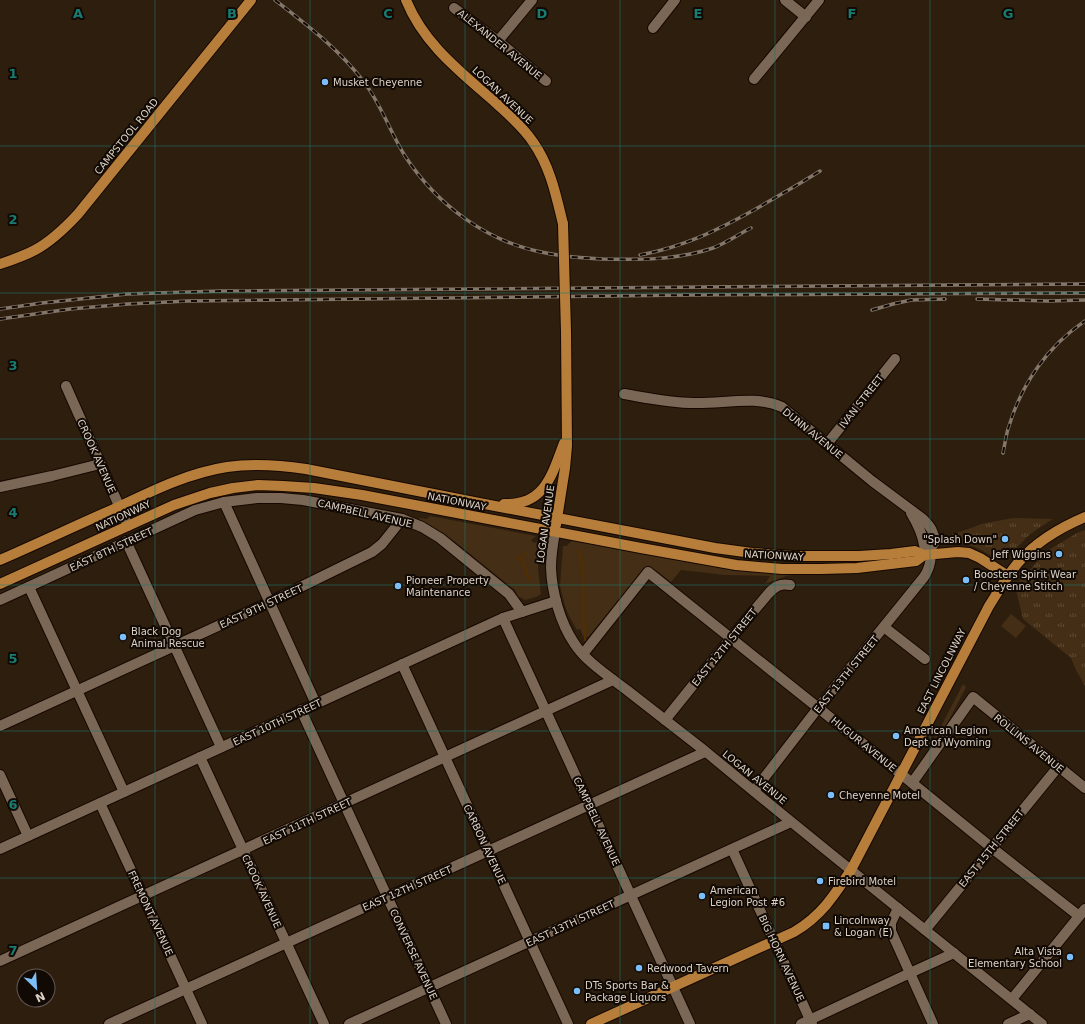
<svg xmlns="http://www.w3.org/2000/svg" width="1085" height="1024" font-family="'DejaVu Sans',sans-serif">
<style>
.green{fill:#442e16}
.park{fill:url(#park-tufts)}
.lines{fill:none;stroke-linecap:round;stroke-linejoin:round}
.stream{stroke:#532f00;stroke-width:2}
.minor-casing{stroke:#160800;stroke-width:12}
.major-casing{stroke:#160800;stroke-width:12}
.minor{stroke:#7a6755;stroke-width:10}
.major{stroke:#b77e3b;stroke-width:10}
.rail-casing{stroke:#847669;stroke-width:3.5}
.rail{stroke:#110a04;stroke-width:2;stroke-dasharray:6;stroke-linecap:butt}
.major-bridge-casing{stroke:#160800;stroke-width:12;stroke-linecap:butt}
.major-bridge{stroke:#b77e3b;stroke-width:10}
.grid{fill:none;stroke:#197b72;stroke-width:1;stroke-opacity:0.55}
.poi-dot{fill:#7bbef9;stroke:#110a04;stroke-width:1.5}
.labels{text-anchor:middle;stroke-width:4;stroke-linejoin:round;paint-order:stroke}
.street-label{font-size:10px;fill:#ddd2c8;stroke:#110a04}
.poi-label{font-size:10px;fill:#ddd2c8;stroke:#110a04;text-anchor:start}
.grid-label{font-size:13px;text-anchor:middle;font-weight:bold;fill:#197b72;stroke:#110a04;stroke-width:4;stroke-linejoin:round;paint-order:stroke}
</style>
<defs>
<pattern id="park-tufts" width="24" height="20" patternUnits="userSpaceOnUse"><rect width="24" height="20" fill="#442e16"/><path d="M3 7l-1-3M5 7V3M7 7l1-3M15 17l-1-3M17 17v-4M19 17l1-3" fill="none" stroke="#5f4b36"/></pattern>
</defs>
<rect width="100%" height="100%" fill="#2e1e0e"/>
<g class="green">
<polygon points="430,516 536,536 531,540 534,543 537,542 538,545 538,569 541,594 536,597 525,600 520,597 519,598 515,590 511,587 454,541 441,532 418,521 420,518 427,519"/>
<polygon points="571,539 747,571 765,573 794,573 793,575 786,576 765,584 770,576 725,575 681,570 671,582 657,571 652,569 642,572 589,636 586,638 583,636 580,629 577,630 569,616 565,606 560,586 563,546 567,546 568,544 571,542"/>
<polygon points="1011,614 1026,626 1016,638 1001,626"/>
<polygon points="963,684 966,687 941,736 925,757"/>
</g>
<g class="park">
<path d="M1013,518L1053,519C1044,524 1036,530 1028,536C1022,542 1010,557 1003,558C994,560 985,551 977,548C966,543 953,543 942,538L974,527L981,524Z"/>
<polygon points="1085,530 1085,686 1076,670 1071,658 1023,619 1015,586 1047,551 1077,533"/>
</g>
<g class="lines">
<g class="stream">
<polyline points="578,550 581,557 583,570 584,629 585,640 587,642"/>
<polyline points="516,556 523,562 529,579"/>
<polyline points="521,560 526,553"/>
</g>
<g class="minor-casing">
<g id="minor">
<polyline points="785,0 806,17"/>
<polyline points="454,8 498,41 546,81"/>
<polyline points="653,28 675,0"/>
<polyline points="498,41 532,0"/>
<polyline points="754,79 819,0"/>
<polyline points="66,386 128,526"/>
<path d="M624,394C647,398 670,403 694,403C722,404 756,395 782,407L872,481L923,519C931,527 934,532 935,542L930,549"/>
<polyline points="827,444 895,359"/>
<polyline points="0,487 52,476 100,464"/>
<polyline points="224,502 316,704"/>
<path d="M555,532C553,543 551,556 551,568C552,593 560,622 574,643C586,662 610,677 628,691C654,711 679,731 705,751C816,843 929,933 1042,1024"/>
<polyline points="126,541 221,747"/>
<polyline points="29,587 124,792"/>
<polyline points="0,600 195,510 224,502 257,498 281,498 303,500 402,519 422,527 440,538 509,594 522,612"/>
<polyline points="503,618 690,1024"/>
<polyline points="884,627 925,659"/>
<polyline points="583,654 648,572 901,774 992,848 1079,916"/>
<polyline points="402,664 568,1024"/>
<polyline points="301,710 446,1024"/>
<path d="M665,720L731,638L768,594C774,587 780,583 790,585"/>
<polyline points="0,726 270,602 372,552 382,544 402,519"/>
<polyline points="200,757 324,1024"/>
<polyline points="0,775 28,836"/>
<polyline points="912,783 973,697 1085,788"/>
<path d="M754,791L818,708L924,577C930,568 932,560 930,549L924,545C922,532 917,523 911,513"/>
<polyline points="100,803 202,1024"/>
<polyline points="0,849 503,618 556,601"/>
<polyline points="732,849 812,1024"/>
<polyline points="898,908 891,923 891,931 933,1024"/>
<polyline points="925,930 1058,767"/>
<polyline points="0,961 613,680"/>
<polyline points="1012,999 1085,909"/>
<polyline points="109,1024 705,752"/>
<polyline points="349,1024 791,822"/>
<polyline points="801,1024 910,973 954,953"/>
<polyline points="1008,1024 1030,1014"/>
</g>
</g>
<g class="major-casing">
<g id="major">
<path d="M406,0C424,45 462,73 497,104C510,116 523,127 533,142C550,166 556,195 563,224"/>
<path d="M0,264C12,260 24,256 35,250C52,241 65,228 78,214L251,0"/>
<path d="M504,504C545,506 552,474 564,443"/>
<polyline points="556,525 565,468 567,446 566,331"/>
<path d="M0,560C39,543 77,525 116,508C152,491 188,473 227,467C253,463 280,465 306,469L479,503L715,548L752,553L793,556H859L891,554L915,551L924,555"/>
<polyline points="0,584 174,505 210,493 233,488 258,485 283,486 314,488 362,495 641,548 736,565 782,569 821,569 857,568 916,561 924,555 958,552 969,553 980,558 1008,576"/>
<path d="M591,1024L794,932C821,916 834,896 851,870L989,606C998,592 1006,577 1017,564C1035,542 1059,528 1085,517"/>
</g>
</g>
<use href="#minor" class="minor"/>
<use href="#major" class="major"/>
<g class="rail-casing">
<g id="rail">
<path d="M275,0C307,25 339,49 364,82C381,104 390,132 405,156C437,205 488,243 546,253C564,257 584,258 603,259C640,260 678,260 713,248C726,243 739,234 751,228"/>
<path d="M640,255C683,247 716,231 754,210C776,197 798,185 820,171"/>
<polyline points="977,299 1048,301 1085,300"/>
<polyline points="0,309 42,303 127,294 221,291 1085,284"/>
<polyline points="872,310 893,304 911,300 945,299"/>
<polyline points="0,319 70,309 128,304 188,301 688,295 1085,293"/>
<path d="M1003,453C1005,444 1006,434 1009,426C1022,383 1048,346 1085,321"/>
</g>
</g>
<use href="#rail" class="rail"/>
<g class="major-bridge-casing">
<polyline id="major-bridge" points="563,224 566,331"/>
</g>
<use href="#major-bridge" class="major-bridge"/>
</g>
<path class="grid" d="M155,0V1024M310,0V1024M465,0V1024M620,0V1024M775,0V1024M930,0V1024M0,146H1085M0,293H1085M0,439H1085M0,585H1085M0,731H1085M0,878H1085"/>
<g class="poi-dot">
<circle cx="325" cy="82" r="4"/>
<circle cx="1005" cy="539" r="4"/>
<circle cx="1059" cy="554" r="4"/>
<circle cx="966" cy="580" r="4"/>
<circle cx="398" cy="586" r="4"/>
<circle cx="123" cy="637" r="4"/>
<circle cx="896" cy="736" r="4"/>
<circle cx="831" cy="795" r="4"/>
<circle cx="820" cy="881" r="4"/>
<circle cx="702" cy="896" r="4"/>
<rect x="822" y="922" width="8" height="8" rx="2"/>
<circle cx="1070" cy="957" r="4"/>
<circle cx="639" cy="968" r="4"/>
<circle cx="577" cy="991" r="4"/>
</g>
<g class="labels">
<g class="street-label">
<text transform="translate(500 44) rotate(39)" y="4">ALEXANDER AVENUE</text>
<text transform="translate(503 95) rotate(43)" y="4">LOGAN AVENUE</text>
<text transform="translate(126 136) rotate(-51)" y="4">CAMPSTOOL ROAD</text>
<text transform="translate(861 401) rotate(-52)" y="4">IVAN STREET</text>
<text transform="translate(813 433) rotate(39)" y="4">DUNN AVENUE</text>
<text transform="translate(97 456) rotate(66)" y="4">CROOK AVENUE</text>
<text transform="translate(457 501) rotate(11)" y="4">NATIONWAY</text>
<text transform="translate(365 513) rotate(13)" y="4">CAMPBELL AVENUE</text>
<text transform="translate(123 515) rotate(-25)" y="4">NATIONWAY</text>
<text transform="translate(545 524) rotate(-82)" y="4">LOGAN AVENUE</text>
<text transform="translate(111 549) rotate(-25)" y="4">EAST 8TH STREET</text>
<text transform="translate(774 555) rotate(3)" y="4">NATIONWAY</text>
<text transform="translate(261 606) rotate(-25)" y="4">EAST 9TH STREET</text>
<text transform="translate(724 647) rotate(-51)" y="4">EAST 12TH STREET</text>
<text transform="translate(941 671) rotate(-63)" y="4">EAST LINCOLNWAY</text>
<text transform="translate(846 674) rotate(-51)" y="4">EAST 13TH STREET</text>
<text transform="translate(277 722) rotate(-25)" y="4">EAST 10TH STREET</text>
<text transform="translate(1029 743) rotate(39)" y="4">ROLLINS AVENUE</text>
<text transform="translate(864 744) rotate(39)" y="4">HUGUR AVENUE</text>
<text transform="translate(755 777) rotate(39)" y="4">LOGAN AVENUE</text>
<text transform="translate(307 821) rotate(-25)" y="4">EAST 11TH STREET</text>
<text transform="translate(597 821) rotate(65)" y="4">CAMPBELL AVENUE</text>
<text transform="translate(485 844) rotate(65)" y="4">CARBON AVENUE</text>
<text transform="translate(991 848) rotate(-51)" y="4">EAST 15TH STREET</text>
<text transform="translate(407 888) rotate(-24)" y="4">EAST 12TH STREET</text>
<text transform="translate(262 891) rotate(65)" y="4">CROOK AVENUE</text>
<text transform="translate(151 913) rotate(65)" y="4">FREMONT AVENUE</text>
<text transform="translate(570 923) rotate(-25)" y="4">EAST 13TH STREET</text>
<text transform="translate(414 954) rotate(65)" y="4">CONVERSE AVENUE</text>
<text transform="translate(782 958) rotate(65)" y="4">BIG HORN AVENUE</text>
</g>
<g class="poi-label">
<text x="333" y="86">Musket Cheyenne</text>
<text x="997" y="543" text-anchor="end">"Splash Down"</text>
<text x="1051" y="558" text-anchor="end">Jeff Wiggins</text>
<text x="974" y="578">Boosters Spirit Wear<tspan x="974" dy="12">/ Cheyenne Stitch</tspan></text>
<text x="406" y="584">Pioneer Property<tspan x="406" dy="12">Maintenance</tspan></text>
<text x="131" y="635">Black Dog<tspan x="131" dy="12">Animal Rescue</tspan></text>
<text x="904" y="734">American Legion<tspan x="904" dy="12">Dept of Wyoming</tspan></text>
<text x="839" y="799">Cheyenne Motel</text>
<text x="828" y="885">Firebird Motel</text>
<text x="710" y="894">American<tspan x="710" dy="12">Legion Post #6</tspan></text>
<text x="834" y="924">Lincolnway<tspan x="834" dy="12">&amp; Logan (E)</tspan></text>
<text x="1062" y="955" text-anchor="end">Alta Vista<tspan x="1062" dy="12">Elementary School</tspan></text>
<text x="647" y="972">Redwood Tavern</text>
<text x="585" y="989">DTs Sports Bar &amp;<tspan x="585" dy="12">Package Liquors</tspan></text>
</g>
</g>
<g class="grid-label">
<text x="78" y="18">A</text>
<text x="232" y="18">B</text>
<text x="388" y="18">C</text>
<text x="542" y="18">D</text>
<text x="698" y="18">E</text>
<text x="852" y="18">F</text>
<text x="1008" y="18">G</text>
<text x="13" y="78">1</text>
<text x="13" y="224">2</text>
<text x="13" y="370">3</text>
<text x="13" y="517">4</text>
<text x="13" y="663">5</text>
<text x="13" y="809">6</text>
<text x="13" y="955">7</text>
</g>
<g transform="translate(36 988) rotate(155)"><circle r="19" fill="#110a04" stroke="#635a52"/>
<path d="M0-3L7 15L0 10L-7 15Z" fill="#7bbef9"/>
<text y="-6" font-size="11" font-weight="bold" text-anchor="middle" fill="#ddd2c8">N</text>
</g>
</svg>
